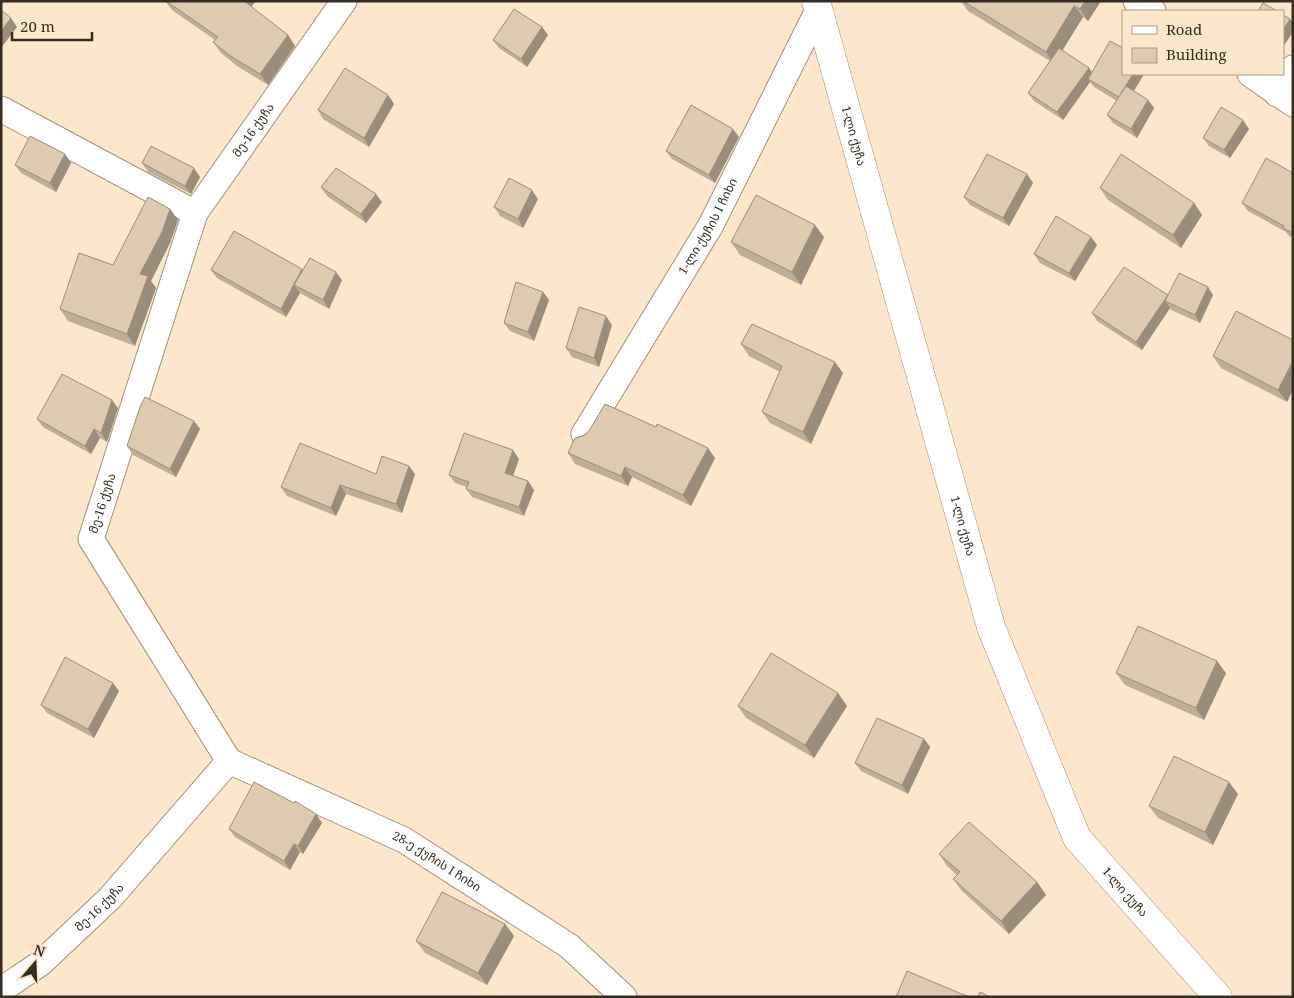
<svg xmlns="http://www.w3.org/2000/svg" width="1294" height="998" font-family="'Noto Serif','Noto Sans Georgian',serif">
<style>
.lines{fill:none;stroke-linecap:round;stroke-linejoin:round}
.street-casing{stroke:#a49178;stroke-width:27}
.secondary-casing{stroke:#a49178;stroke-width:29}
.street{stroke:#fff;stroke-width:25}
.secondary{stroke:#fff;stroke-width:28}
.wall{fill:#bfae97}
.shaded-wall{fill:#9b8d7b}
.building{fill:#decab0;stroke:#9b8d7b}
.labels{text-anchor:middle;stroke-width:5;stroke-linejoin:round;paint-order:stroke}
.street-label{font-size:12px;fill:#342c22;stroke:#fce7cd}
</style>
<rect width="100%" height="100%" fill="#fce7cd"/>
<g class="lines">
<g class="street-casing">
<g id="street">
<polyline points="1136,1 1153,11"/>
<polyline points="1250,74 1293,104"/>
<polyline points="1277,94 1293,68"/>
<polyline points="1,109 195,213"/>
<path id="s1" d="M584,434L711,225L818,10"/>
<path id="s2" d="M229,761L91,539L195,213L344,1"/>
<path id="s3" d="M229,761L404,840L569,946L624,997"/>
<path id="s4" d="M1,990L41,963L110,898L229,761"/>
</g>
</g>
<g class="secondary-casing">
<g id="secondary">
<path id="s5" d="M816,1L991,627L1077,838L1218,997"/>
</g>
</g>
<use href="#street" class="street"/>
<use href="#secondary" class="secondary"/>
</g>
<g class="wall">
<polygon points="165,1 255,1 251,7 288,35 295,46 268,85 237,66 221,53 213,42 215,40 172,10"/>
<polygon points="961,1 1101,1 1088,21 1083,17 1062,51 1089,68 1092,72 1144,74 1134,91 1148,100 1154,108 1137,138 1113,123 1107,115 1117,101 1094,87 1090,82 1063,120 1034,101 1028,93 1050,61 968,11"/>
<polygon points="542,27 548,35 527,67 499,48 493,40"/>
<polygon points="388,95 394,104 369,147 323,119 318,110"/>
<polygon points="1249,129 1230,158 1209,146 1203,138"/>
<polygon points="739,137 715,183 672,159 666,151"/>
<polygon points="65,154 71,163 56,192 21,173 15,165"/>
<polygon points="142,163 200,177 191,194 148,172"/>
<polygon points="1293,173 1293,238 1289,236 1286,232 1248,211 1242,203"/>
<polygon points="1027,174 1033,183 1009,226 970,205 964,197"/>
<polygon points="321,187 382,202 366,223 327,196"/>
<polygon points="1100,188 1194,203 1202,215 1181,248 1108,200"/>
<polygon points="538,199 523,228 500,216 494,207"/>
<polygon points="170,209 178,220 170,243 151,281 156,288 135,346 68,321 60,309 113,265"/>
<polygon points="824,237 801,285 740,255 731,242"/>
<polygon points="1091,237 1097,245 1075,281 1040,263 1034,254"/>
<polygon points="302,269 303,271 342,280 329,309 300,293 286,317 217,278 211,270"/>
<polygon points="1208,287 1213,295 1200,323 1171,310 1170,308 1142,350 1097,321 1092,313"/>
<polygon points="543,292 549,300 534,341 510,331 504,323"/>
<polygon points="1236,311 1287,402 1221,368 1213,356"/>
<polygon points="612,325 599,367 572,357 566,348"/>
<polygon points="741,344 843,373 811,444 770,423 762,412 780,372 749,356"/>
<polygon points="118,408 107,442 100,438 91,454 43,427 37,419"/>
<polygon points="194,421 200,429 176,477 133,455 127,446"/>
<polygon points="568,453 715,458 691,506 632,477 628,486 575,464"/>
<polygon points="519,459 513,476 534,490 524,516 472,497 466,489 467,487 455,483 449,475"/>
<polygon points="376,474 415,474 402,513 346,494 336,516 287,496 281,487"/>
<polygon points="1116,673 1226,673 1204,720 1125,685"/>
<polygon points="119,691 94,738 47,713 41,705"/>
<polygon points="738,706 847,706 814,758 746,718"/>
<polygon points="924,739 930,747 908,794 861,771 855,763"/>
<polygon points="1238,794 1213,845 1158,818 1149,806"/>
<polygon points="316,814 322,823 303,854 300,852 290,870 235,837 229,829"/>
<polygon points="939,854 1037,882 1046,895 1009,934 962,891 953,879 957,875 947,866"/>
<polygon points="505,924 514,936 487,985 425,953 416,941"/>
</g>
<g class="shaded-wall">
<polygon points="243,1 255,1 255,2 249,10"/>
<polygon points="1085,1 1101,1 1088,21 1080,9"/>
<polygon points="1074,6 1083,17 1054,64 1046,52"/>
<polygon points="11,18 17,27 1,48 1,31"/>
<polygon points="1290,19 1293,23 1293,32 1283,47 1283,30"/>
<polygon points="542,27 548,35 527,67 521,59"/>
<polygon points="288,35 295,46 268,85 260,74"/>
<polygon points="1089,68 1094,76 1088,79 1090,82 1063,120 1057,112"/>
<polygon points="1133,74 1144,74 1125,105 1119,97"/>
<polygon points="388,95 394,104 369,147 364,138"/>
<polygon points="1148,100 1154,108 1137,138 1131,129"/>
<polygon points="1243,120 1249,129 1230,158 1224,150"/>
<polygon points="733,129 739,137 715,183 709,175"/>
<polygon points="65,154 71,163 56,192 50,183"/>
<polygon points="194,168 200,177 191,194 185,186"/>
<polygon points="1027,174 1033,183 1009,226 1003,218"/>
<polygon points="532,190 538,199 523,228 518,219"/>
<polygon points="376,194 382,202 366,223 361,214"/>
<polygon points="1194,203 1202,215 1181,248 1173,235"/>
<polygon points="170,209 178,220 170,243 151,281 156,288 135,346 127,334 140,274"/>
<polygon points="815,225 824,237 801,285 792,272"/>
<polygon points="1091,237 1097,245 1075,281 1069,273"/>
<polygon points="302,269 308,278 294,285 300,293 286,317 281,309"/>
<polygon points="336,272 342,280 329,309 323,300"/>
<polygon points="1208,287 1213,295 1200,323 1195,315"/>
<polygon points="543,292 549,300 534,341 528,332"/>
<polygon points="1168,295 1173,305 1165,301 1170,308 1142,350 1136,342"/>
<polygon points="606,316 612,325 599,367 594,358"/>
<polygon points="1293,361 1293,390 1287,402 1278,390"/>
<polygon points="835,362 843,373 811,444 803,432"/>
<polygon points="112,400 118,408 107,442 101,433"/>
<polygon points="194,421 200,429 176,477 170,469"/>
<polygon points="94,429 100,438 91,454 85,446"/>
<polygon points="708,448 715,458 691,506 683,495"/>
<polygon points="513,450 519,459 511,481 505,473"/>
<polygon points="409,466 415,474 402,513 396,504"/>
<polygon points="625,467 632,477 628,486 621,476"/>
<polygon points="528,481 534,490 524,516 519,507"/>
<polygon points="340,485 346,494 336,516 331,508"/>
<polygon points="1217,661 1226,673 1204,720 1196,708"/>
<polygon points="113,683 119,691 94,738 88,729"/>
<polygon points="838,693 847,706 814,758 805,745"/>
<polygon points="924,739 930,747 908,794 902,785"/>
<polygon points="1229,782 1238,794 1213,845 1205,832"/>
<polygon points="316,814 322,823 303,854 298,846"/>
<polygon points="294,844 300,852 290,870 284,861"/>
<polygon points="1037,882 1046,895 1009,934 1001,921"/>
<polygon points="505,924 514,936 487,985 478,973"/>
</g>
<g class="building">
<polygon points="166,1 244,1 288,35 260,74 229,55 213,42 218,37"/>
<polygon points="963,1 1085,1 1080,9 1074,6 1046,52"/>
<polygon points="1263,3 1277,11 1258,11"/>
<polygon points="514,9 542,27 521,59 493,40"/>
<polygon points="1,10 11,18 1,31"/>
<polygon points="1283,15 1290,19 1283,30"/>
<polygon points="1110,41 1123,48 1123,74 1133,74 1119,97 1088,79"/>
<polygon points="1059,48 1089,68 1057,112 1028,93"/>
<polygon points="345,68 388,95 364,138 318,110"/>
<polygon points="1126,86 1148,100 1131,129 1107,115"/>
<polygon points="691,105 733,129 709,175 666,151"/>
<polygon points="1221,107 1243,120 1224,150 1203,138"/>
<polygon points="30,136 65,154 50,183 15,165"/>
<polygon points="151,146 194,168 185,186 142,163"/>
<polygon points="987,154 1027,174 1003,218 964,197"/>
<polygon points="1121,154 1194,203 1173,235 1100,188"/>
<polygon points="1266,158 1293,173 1293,233 1283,228 1284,226 1242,203"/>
<polygon points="336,168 376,194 361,214 321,187"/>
<polygon points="509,178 532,190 518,219 494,207"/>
<polygon points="756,195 815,225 792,272 731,242"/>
<polygon points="148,197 170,209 162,232 140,274 148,276 127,334 60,309 79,253 113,265"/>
<polygon points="1056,216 1091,237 1069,273 1034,254"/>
<polygon points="234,231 302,269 281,309 211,270"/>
<polygon points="310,258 336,272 323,300 294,285"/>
<polygon points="1124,267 1168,295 1136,342 1092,313"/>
<polygon points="1179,273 1208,287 1195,315 1165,301"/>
<polygon points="516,282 543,292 528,332 504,323"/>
<polygon points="579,307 606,316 594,358 566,348"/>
<polygon points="1236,311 1293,340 1293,361 1278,390 1213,356"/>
<polygon points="752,324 835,362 803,432 762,412 782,366 741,344"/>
<polygon points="62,374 112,400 101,433 94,429 85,446 37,419"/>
<polygon points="145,397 194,421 170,469 127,446 140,407"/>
<polygon points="605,404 656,427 657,424 708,448 683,495 625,467 621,476 568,453 575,438 583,436 589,431"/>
<polygon points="464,433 513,450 505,473 528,481 519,507 466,489 469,482 449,475"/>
<polygon points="300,443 376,474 382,456 409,466 396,504 340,485 331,508 281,487"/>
<polygon points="1138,626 1217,661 1196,708 1116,673"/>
<polygon points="771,653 838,693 805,745 738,706"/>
<polygon points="65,657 113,683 88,729 41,705"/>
<polygon points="877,718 924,739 902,785 855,763"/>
<polygon points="1174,756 1229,782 1205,832 1149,806"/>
<polygon points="254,782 294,803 295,801 316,814 298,846 294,844 284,861 229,829"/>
<polygon points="969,822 1037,882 1001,921 953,879 960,872 939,854"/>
<polygon points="442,892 505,924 478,973 416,941"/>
<polygon points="907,971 969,997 896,997"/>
<polygon points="980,992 990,997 978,997"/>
</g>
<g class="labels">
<g class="street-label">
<text dy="4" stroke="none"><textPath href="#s2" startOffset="705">მე-16 ქუჩა</textPath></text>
<text dy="4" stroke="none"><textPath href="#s5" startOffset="140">1-ლი ქუჩა</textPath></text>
<text dy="4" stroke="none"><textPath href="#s1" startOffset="242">1-ლი ქუჩის I ჩიხი</textPath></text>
<text dy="4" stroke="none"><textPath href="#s2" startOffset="299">მე-16 ქუჩა</textPath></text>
<text dy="4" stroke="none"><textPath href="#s5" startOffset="545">1-ლი ქუჩა</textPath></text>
<text dy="4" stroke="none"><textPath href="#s3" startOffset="231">28-ე ქუჩის I ჩიხი</textPath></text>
<text dy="4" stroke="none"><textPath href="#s5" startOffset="950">1-ლი ქუჩა</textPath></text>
<text dy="4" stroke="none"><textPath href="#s4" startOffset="129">მე-16 ქუჩა</textPath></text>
</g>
</g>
<rect width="1294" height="998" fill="none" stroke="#342c22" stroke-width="5"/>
<rect x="1122" y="10" width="162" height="65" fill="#fce7cd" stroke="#ac9c89"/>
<rect x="1132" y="26" width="25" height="8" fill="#ffffff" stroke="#ac9c89"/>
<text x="1166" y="35" font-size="15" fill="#342c22">Road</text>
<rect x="1132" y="48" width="25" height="15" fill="#decab0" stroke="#ac9c89"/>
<text x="1166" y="60" font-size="15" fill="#342c22">Building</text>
<g transform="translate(35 963) rotate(19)" stroke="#fce7cd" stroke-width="4" paint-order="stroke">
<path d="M0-4L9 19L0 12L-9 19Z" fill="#342c22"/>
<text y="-8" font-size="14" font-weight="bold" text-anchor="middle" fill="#342c22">N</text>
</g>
<path d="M12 32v8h80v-8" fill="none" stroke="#342c22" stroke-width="2.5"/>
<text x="20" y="32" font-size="15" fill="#342c22" stroke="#fce7cd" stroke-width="4" paint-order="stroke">20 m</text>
</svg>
